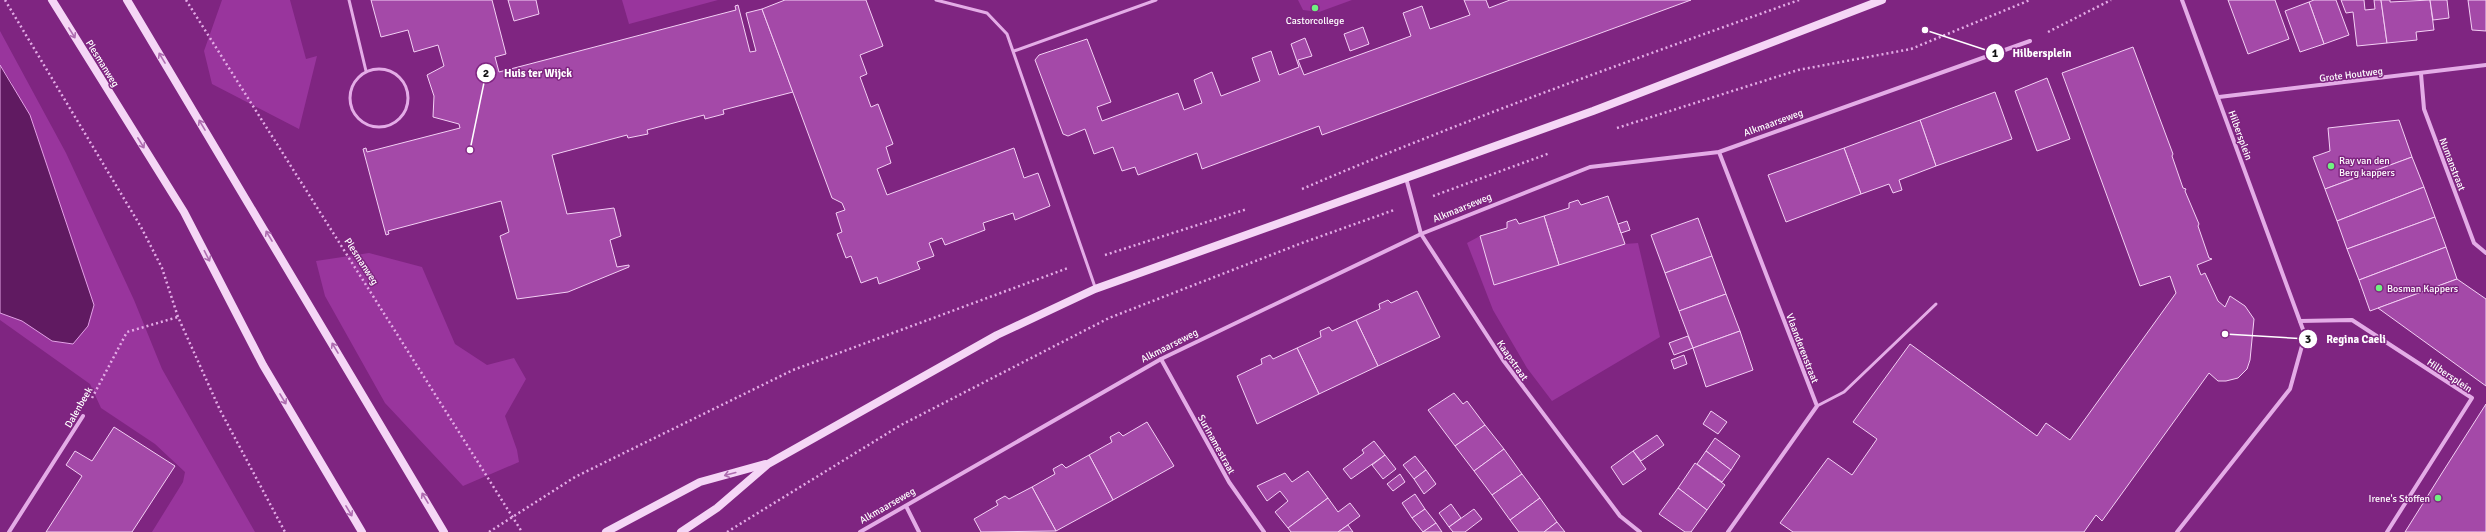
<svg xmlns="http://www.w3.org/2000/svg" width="2486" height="532" font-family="Signika,sans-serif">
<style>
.green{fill:#99359d}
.water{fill:#601a61;stroke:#e4a1e7}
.building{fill:#a449a8;stroke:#f4d0f5}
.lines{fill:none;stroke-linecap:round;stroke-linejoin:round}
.path{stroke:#e4ace7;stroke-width:2.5;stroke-dasharray:2 3;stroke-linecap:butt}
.lane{stroke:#e4ace7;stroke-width:3}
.street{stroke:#e4ace7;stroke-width:4}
.secondary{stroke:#f5d6f6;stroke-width:8}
.oneway{stroke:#ae6cb0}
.poi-dot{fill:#70f180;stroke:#7f2581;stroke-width:1.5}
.labels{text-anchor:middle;stroke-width:3;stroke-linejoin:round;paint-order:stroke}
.poi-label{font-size:10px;fill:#fff;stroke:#7f2581;text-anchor:start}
.street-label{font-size:10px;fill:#fff;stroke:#7f2581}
.leader{fill:none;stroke:#fff;stroke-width:1.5}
.callout-dot{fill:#fff;stroke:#7f2581;stroke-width:1.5}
.mark-label{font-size:12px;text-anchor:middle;font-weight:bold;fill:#111}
.callout-label{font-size:11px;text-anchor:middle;font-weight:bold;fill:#fff;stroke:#7f2581;stroke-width:3;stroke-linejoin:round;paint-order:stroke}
</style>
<rect width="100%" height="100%" fill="#7f2581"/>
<g class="green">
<polygon points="222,0 290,0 306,59 317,56 299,129 212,84 204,51"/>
<polygon points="622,0 718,0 629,24"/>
<polygon points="1298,0 1352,0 1319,12 1303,10"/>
<polygon points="0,31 66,153 134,300 162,369 255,532 152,532 183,482 185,472 155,444 101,408 90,384 0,320 0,313 22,321 52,341 12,83 0,65"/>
<polygon points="1480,236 1494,285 1625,244 1638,243 1660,337 1552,401 1527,368 1493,310 1467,243"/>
<polygon points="369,253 422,267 455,344 487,365 514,358 526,379 505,416 517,450 519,462 463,486 385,403 325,296 316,261"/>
</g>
<polygon class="water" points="0,65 30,115 94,305 88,326 73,344 52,341 22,321 0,313"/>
<g class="building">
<polygon points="371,0 492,0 506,54 495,57 499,72 736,10 735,6 738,5 750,52 756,51 746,13 762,9 793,92 723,110 724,114 705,119 704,115 647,130 648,134 628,138 627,135 552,155 567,214 614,208 621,236 610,240 617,267 629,265 629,267 568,292 517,299 500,236 509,232 501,201 388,231 389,234 386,235 363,149 366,148 367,152 460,128 459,124 433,117 434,96 427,75 444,66 438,45 414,52 408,30 381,37"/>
<polygon points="508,0 536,0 539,14 514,21"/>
<polygon points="785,0 866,0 883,46 860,55 867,74 860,77 871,107 878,104 893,144 886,147 891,163 877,169 887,195 1014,148 1024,178 1038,173 1050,206 1015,220 1013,213 983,223 985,230 945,245 942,238 929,243 934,256 917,262 920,269 879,284 877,277 861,283 851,256 846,258 837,234 842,232 836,213 845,210 842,203 832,198 762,9"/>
<polygon points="1464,0 1486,0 1489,8 1510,0 1691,0 1322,135 1319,126 1202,169 1197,153 1138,175 1135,167 1122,171 1113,147 1094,154 1085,129 1068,136 1063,134 1035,60 1039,55 1087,39 1111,102 1097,107 1102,121 1178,93 1184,110 1202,103 1194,80 1212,72 1221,96 1260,81 1252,58 1271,51 1279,75 1299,67 1291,44 1305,38 1312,56 1298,60 1304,75 1411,36 1403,13 1422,6 1430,29 1470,15"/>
<polygon points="2228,0 2275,0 2289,39 2248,54"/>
<polygon points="2314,0 2336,0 2349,35 2324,44 2309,2"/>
<polygon points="2341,0 2364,0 2365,10 2375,9 2374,0 2381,0 2387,43 2357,46 2353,12 2346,13"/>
<polygon points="2381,0 2390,0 2390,2 2430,0 2434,30 2416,32 2417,40 2387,43"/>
<polygon points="2430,0 2447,0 2449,18 2433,20"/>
<polygon points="2468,0 2486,0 2486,31 2472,30"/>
<polygon points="2309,2 2324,44 2300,52 2285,11"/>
<polygon points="1363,27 1369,44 1350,51 1344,34"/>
<polygon points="2133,47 2173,154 2172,156 2183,188 2186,189 2185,191 2199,224 2198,226 2209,258 2212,259 2197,265 2201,275 2205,273 2218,301 2225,307 2230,296 2245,306 2254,319 2250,360 2247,369 2238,378 2226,381 2218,381 2209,373 2102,521 2096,515 2084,532 1793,532 1780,523 1828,458 1852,475 1877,439 1853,422 1910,344 2037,436 2046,423 2070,440 2176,293 2170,276 2140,286 2062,73"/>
<polygon points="2047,78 2070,139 2037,151 2015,91"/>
<polygon points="1995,92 2012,139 1936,166 1920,120"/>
<polygon points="1920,120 1936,166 1899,180 1902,190 1893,193 1889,184 1861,194 1844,148"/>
<polygon points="2399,120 2412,157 2325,189 2313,157 2330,151 2328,128"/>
<polygon points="1844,148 1861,194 1786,222 1768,175"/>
<polygon points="2412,157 2424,187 2337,221 2325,189"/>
<polygon points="2424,187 2435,217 2347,249 2337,221"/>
<polygon points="1608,196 1625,244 1559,265 1544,216 1569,208 1569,203 1578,200 1581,205"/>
<polygon points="1544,216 1559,265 1494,285 1480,236 1507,228 1507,222 1516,219 1519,224"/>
<polygon points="2435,217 2446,247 2359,280 2347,249"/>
<polygon points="1698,218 1712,256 1665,273 1651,235"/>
<polygon points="1627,221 1630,230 1621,233 1618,224"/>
<polygon points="2446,247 2457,279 2370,311 2359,280"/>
<polygon points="1712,256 1726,294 1679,311 1665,273"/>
<polygon points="2457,279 2486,299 2486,386 2378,308"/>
<polygon points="1417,291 1440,337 1378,366 1356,320 1380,309 1379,304 1388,300 1391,303"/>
<polygon points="1726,294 1740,331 1693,348 1679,311"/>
<polygon points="1356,320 1378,366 1319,394 1297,348 1321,337 1320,331 1329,327 1332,331"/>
<polygon points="1740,331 1753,370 1706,387 1693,348"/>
<polygon points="1688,336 1693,348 1674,355 1669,343"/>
<polygon points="1297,348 1319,394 1257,424 1237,376 1262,364 1261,359 1270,355 1273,359"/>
<polygon points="1684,355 1687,364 1674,369 1671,360"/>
<polygon points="1454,393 1463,404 1467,401 1485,425 1455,446 1428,410"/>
<polygon points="2486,404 2486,532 2405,532 2442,473"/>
<polygon points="1711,411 1727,422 1718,434 1703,424"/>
<polygon points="1147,422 1174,466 1113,500 1089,455 1112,442 1110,437 1119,432 1123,436"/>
<polygon points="1485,425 1504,449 1474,471 1455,446"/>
<polygon points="114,427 175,466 132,532 46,532 82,476 66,465 75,451 92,461"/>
<polygon points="1657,435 1664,445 1641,461 1633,451"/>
<polygon points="1715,438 1740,456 1731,470 1706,451"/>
<polygon points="1374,441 1385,455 1351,479 1343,469 1364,453 1362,450"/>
<polygon points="1504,449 1522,474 1492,495 1474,471"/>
<polygon points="1633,451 1646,469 1623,485 1611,467"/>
<polygon points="1706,451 1731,470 1722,482 1697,464"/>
<polygon points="1089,455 1113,500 1056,531 1032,487 1055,474 1053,469 1062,464 1066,468"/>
<polygon points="1385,455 1396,469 1383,479 1372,465"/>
<polygon points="1415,456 1426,470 1414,479 1403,465"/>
<polygon points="1695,463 1725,485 1707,510 1678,488"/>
<polygon points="1426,470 1436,484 1424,494 1414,479"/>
<polygon points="1308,471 1328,498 1288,528 1275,512 1288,501 1280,491 1267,501 1257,486 1285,473 1292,482"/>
<polygon points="1400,474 1405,482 1393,491 1387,484"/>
<polygon points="1522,474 1540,498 1510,520 1492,495"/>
<polygon points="1032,487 1056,531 981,532 974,519 998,505 996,501 1005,496 1009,499"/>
<polygon points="1678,488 1707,510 1691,532 1685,532 1659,514"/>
<polygon points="1415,494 1425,509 1412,518 1402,503"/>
<polygon points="1328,498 1338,512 1350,503 1360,516 1338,532 1291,532 1288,528"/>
<polygon points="1540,498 1557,522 1544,532 1519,532 1510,520"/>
<polygon points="1451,504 1461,518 1449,527 1439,513"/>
<polygon points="1425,509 1436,523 1423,532 1412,518"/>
<polygon points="1474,509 1482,519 1465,532 1453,532 1449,527"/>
<polygon points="1557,522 1565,532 1544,532"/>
<polygon points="1436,523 1442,532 1423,532"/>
<polygon points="1348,525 1353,532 1338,532"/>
</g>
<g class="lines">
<g class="path">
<polyline points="5,0 141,227 162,268 178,317 220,410 285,532"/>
<polyline points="186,0 522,532"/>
<polyline points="2048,32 2111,0"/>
<polyline points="1617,128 1798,70 1911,49 2030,0"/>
<path d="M1302,189C1465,119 1632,60 1799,0"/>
<polyline points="1433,196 1550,153"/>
<polyline points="1105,255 1247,209"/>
<polyline points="92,398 127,332 178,317"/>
<polyline points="489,532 575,477 793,370 1068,268"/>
<polyline points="727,532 901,425 1109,318 1302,243 1394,210"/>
</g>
<g class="lane">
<polyline points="349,0 366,71"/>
<polyline points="936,0 987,13 1007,34 1095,287"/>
<polyline points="1014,51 1156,0"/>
<circle cx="379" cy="98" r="29"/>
<polyline points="1817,406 1844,392 1936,304"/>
</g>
<g class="street">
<polyline points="2421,74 2424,109 2474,243 2486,253"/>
<polyline points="2219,97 2486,65"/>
<polyline points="1719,152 1817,406 1728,532"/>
<polyline points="1406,178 1421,234 1503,360 1620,516 1640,532"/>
<polyline points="2300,321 2352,320 2472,398 2387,532"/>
<polyline points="1161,359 1229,482 1264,532"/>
<polyline points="906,506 919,532"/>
<polyline points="9,532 83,416"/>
<polyline points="860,532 1161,359 1421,234 1590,167 1719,152 2030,41"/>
<polyline points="2177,532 2290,389 2305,335 2182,0"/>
</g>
<g class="secondary">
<polyline points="52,0 184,212 263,365 362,532"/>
<polyline points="127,0 444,532"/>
<polyline points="606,532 700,482 765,464"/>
<polyline points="681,532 717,508 768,464 997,335 1095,289 1593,111 1882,0"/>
</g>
</g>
<defs><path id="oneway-shaft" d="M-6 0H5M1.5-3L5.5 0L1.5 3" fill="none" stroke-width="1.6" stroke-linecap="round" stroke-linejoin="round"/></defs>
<g class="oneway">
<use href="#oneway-shaft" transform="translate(72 33) rotate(58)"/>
<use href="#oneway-shaft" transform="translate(162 58) rotate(-121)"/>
<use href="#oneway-shaft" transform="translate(202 125) rotate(-121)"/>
<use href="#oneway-shaft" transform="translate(141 143) rotate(58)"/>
<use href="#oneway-shaft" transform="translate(269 236) rotate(-121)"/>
<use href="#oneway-shaft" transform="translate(207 256) rotate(63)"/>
<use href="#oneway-shaft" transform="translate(335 348) rotate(-121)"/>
<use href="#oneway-shaft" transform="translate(283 399) rotate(59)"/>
<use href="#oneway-shaft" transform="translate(730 474) rotate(165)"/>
<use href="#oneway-shaft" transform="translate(425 498) rotate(-121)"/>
<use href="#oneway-shaft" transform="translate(349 511) rotate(59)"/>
</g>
<g class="poi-dot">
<circle cx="1315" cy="8" r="4"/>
<circle cx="2331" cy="166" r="4"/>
<circle cx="2379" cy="288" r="4"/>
<circle cx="2438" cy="498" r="4"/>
</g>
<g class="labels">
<g class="poi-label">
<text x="1315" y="24" text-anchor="middle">Castorcollege</text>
<text x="2339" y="164">Ray van den<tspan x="2339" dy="12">Berg kappers</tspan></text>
<text x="2387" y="292">Bosman Kappers</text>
<text x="2430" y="502" text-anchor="end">Irene's Stoffen</text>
</g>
<g class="street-label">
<text transform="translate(103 63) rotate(58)" y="4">Plesmanweg</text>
<text transform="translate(2351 74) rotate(-7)" y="4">Grote Houtweg</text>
<text transform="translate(1773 122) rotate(-20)" y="4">Alkmaarseweg</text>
<text transform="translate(2241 135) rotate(70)" y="4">Hilbersplein</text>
<text transform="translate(2453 164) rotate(69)" y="4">Numanstraat</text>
<text transform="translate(1462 207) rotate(-22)" y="4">Alkmaarseweg</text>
<text transform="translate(362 261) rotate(57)" y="4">Plesmanweg</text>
<text transform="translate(1169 345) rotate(-27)" y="4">Alkmaarseweg</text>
<text transform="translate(1803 348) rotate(69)" y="4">Vlaanderenstraat</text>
<text transform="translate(1513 360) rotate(55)" y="4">Kaapstraat</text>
<text transform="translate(2450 375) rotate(34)" y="4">Hilbersplein</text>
<text transform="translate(78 407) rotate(-60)" y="4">Dalenbeek</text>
<text transform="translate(1217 444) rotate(61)" y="4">Surinamestraat</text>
<text transform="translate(887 505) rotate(-30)" y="4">Alkmaarseweg</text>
</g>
</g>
<path class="leader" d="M1925 30L1995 53M470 150L486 73M2225 334L2308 339"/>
<g class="callout-dot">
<circle cx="1925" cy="30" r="4"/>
<circle cx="470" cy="150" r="4"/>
<circle cx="2225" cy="334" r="4"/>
<circle cx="1995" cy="53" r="10"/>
<circle cx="486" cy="73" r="10"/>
<circle cx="2308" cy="339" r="10"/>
</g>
<g class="mark-label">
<text x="1995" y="57">1</text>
<text x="486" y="77">2</text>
<text x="2308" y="343">3</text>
</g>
<g class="callout-label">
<text x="2042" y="57">Hilbersplein</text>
<text x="538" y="77">Huis ter Wijck</text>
<text x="2356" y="343">Regina Caeli</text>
</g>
</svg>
